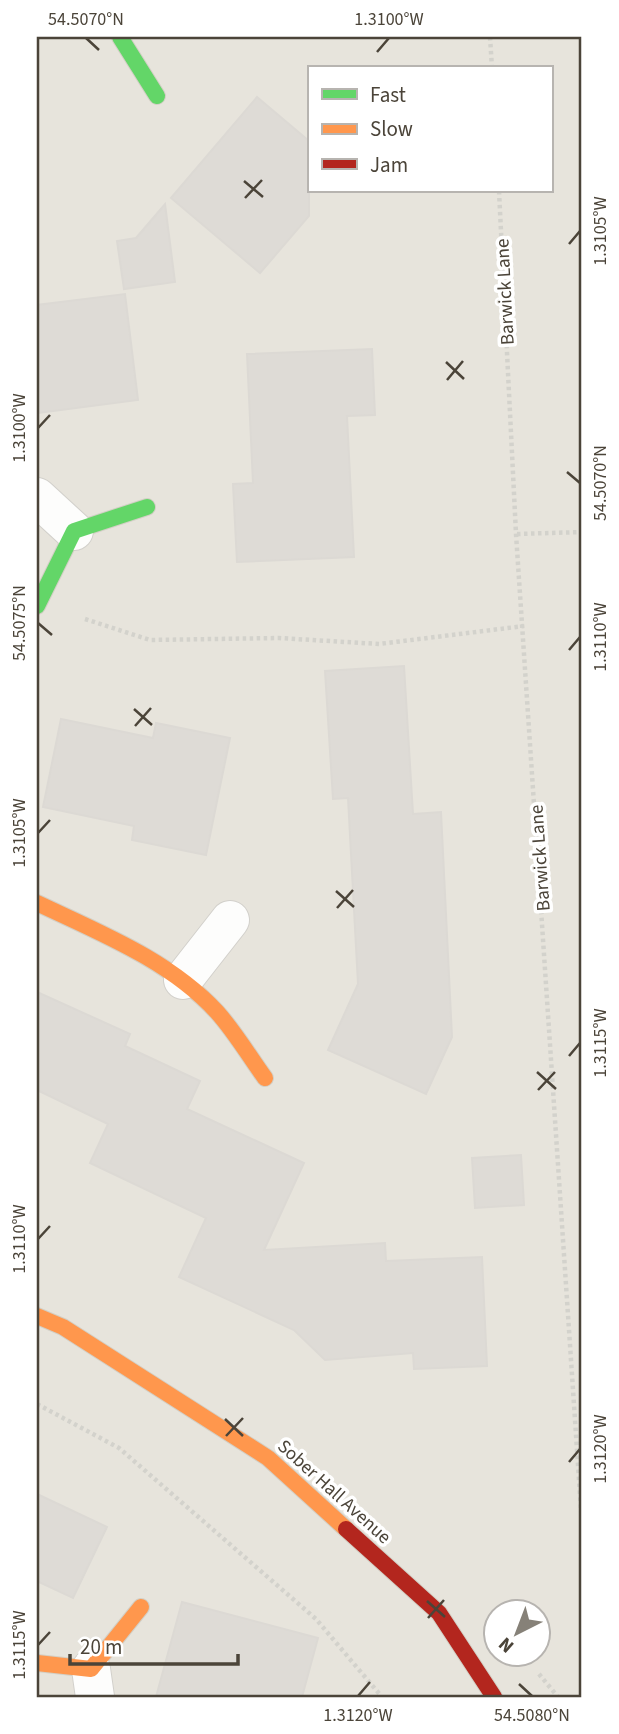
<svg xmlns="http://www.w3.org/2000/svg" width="619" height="1734" font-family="'Source Sans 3',sans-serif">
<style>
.residential{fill:#e7e4dc;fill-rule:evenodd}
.building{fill:#dedbd6;stroke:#dcd9d4;stroke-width:2}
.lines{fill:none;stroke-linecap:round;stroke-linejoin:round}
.street-casing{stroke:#d2d0cb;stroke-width:40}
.fast-casing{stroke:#d3cfc5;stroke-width:18}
.slow-casing{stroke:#d3cfc5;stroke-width:18}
.jam-casing{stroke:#d3cfc5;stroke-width:18}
.path{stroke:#d3d2cc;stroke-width:4.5;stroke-dasharray:3.5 3.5;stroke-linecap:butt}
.street{stroke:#fdfdfc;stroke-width:38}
.fast{stroke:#63d668;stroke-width:16}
.slow{stroke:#ff974d;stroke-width:16}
.jam{stroke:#b3261e;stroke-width:16}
.ticks{fill:none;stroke:#4b4439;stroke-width:2.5}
.labels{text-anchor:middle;stroke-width:7;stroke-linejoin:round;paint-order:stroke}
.street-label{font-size:19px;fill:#4b4439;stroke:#fff}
.neatline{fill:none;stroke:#4b4439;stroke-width:2.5}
.ticks-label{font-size:18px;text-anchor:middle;fill:#4b4439}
</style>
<rect width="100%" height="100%" fill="#f4f2ee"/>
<path class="residential" d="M37,37H582V1697H37ZM309,68H551V191H309ZM496,1612H538V1654H496Z"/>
<g class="building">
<polygon points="257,97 309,141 309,216 260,273 171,198"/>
<polygon points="165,204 175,282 124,289 117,241 136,238"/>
<polygon points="125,294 138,400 37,413 37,305"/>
<polygon points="372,349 375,415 347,416 354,557 237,562 233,484 253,483 247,354"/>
<polygon points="404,666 413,814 441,812 452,1037 426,1094 328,1050 358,984 348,798 333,799 325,671"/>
<polygon points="61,719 153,738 156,723 230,738 206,855 132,840 134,826 43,807"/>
<polygon points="37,992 130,1034 125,1046 200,1081 187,1109 304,1163 264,1250 385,1243 386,1261 482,1257 487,1366 414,1369 413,1353 325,1360 294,1330 179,1277 206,1218 90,1163 108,1124 37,1090"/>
<polygon points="521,1155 524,1205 475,1208 472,1158"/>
<polygon points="37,1494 107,1527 73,1598 37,1581"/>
<polygon points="182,1602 318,1638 302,1697 156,1697"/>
</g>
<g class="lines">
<g class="street-casing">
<g id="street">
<polyline points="37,497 74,531"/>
<polyline points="183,980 230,920"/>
<polyline points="91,1669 95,1697"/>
</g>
</g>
<g class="fast-casing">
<g id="fast">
<polyline points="120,37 157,96"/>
<polyline points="37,606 74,531 147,507"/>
</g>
</g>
<g class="slow-casing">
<g id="slow">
<path d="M37,903C100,933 169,960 217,1012C235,1032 249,1056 265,1078"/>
<polyline points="37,1316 63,1327 268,1458 346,1529"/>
<polyline points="37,1663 91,1669 141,1607"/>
</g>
</g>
<g class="jam-casing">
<polyline id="jam" points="346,1529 439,1613 494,1697"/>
</g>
<g class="path">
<polyline points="490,37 492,68"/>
<polyline points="499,191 516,534 582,1525"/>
<polyline points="517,534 582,532"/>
<polyline points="85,619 150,640 279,638 379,644 524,626"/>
<polyline points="37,1404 119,1448 316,1619 382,1697"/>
<polyline points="539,1674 558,1697"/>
</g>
<use href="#street" class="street"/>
<use href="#fast" class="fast"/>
<use href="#slow" class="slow"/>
<use href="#jam" class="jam"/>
</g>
<path class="ticks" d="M86,38L99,50M377,52L389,38M244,181L263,197M245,198L262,180M569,244L580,231M446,362L464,379M447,380L463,361M38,428L50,415M567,472L580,483M38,623L52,635M569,650L580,637M134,709L152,725M135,726L151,708M38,833L50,820M336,891L354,907M337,908L353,890M569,1056L580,1043M537,1072L556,1089M538,1090L555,1072M38,1239L50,1226M225,1419L243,1436M226,1436L243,1418M569,1462L580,1449M427,1601L445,1617M428,1618L444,1600M38,1645L50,1632M519,1684L532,1696M358,1696L370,1682"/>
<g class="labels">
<g class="street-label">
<text transform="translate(504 292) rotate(-93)" y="7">Barwick Lane</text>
<text transform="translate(539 858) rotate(-94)" y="7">Barwick Lane</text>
<text transform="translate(335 1491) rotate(42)" y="7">Sober Hall Avenue</text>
</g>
</g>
<rect width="619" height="1734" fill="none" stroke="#ffffff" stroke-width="77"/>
<rect x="308" y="66" width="245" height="126" fill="#ffffff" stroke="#b7b4b0" stroke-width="2"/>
<rect x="322" y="89" width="35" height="10" fill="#63d668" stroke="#b7b4b0" stroke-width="2"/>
<text x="370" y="102" font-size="21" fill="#4b4439">Fast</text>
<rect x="322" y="124" width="35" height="10" fill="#ff974d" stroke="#b7b4b0" stroke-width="2"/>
<text x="370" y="136" font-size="21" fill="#4b4439">Slow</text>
<rect x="322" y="159" width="35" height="10" fill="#b3261e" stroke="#b7b4b0" stroke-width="2"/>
<text x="370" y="172" font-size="21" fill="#4b4439">Jam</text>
<g transform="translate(517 1633) rotate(222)"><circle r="33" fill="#ffffff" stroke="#b7b4b0" stroke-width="2"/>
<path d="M0-5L12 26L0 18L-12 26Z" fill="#868178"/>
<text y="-10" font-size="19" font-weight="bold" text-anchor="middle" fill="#4b4439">N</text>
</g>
<path d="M70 1654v10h168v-10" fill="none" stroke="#4b4439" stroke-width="3.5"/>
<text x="80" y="1654" font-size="21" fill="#4b4439" stroke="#ffffff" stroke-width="5" paint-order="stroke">20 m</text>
<rect x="38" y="38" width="542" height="1658" class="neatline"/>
<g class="ticks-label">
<text x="86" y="25">54.5070°N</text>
<text x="389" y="25">1.3100°W</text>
<text transform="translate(600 231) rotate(-90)" y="6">1.3105°W</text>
<text transform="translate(19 428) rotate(-90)" y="6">1.3100°W</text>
<text transform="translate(600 483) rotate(-90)" y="6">54.5070°N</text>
<text transform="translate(19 623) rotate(-90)" y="6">54.5075°N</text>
<text transform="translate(600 637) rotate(-90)" y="6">1.3110°W</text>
<text transform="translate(19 833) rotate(-90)" y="6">1.3105°W</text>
<text transform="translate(600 1043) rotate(-90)" y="6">1.3115°W</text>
<text transform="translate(19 1239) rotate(-90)" y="6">1.3110°W</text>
<text transform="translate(600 1449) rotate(-90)" y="6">1.3120°W</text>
<text transform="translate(19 1645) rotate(-90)" y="6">1.3115°W</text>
<text x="358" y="1721">1.3120°W</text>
<text x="532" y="1721">54.5080°N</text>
</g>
</svg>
